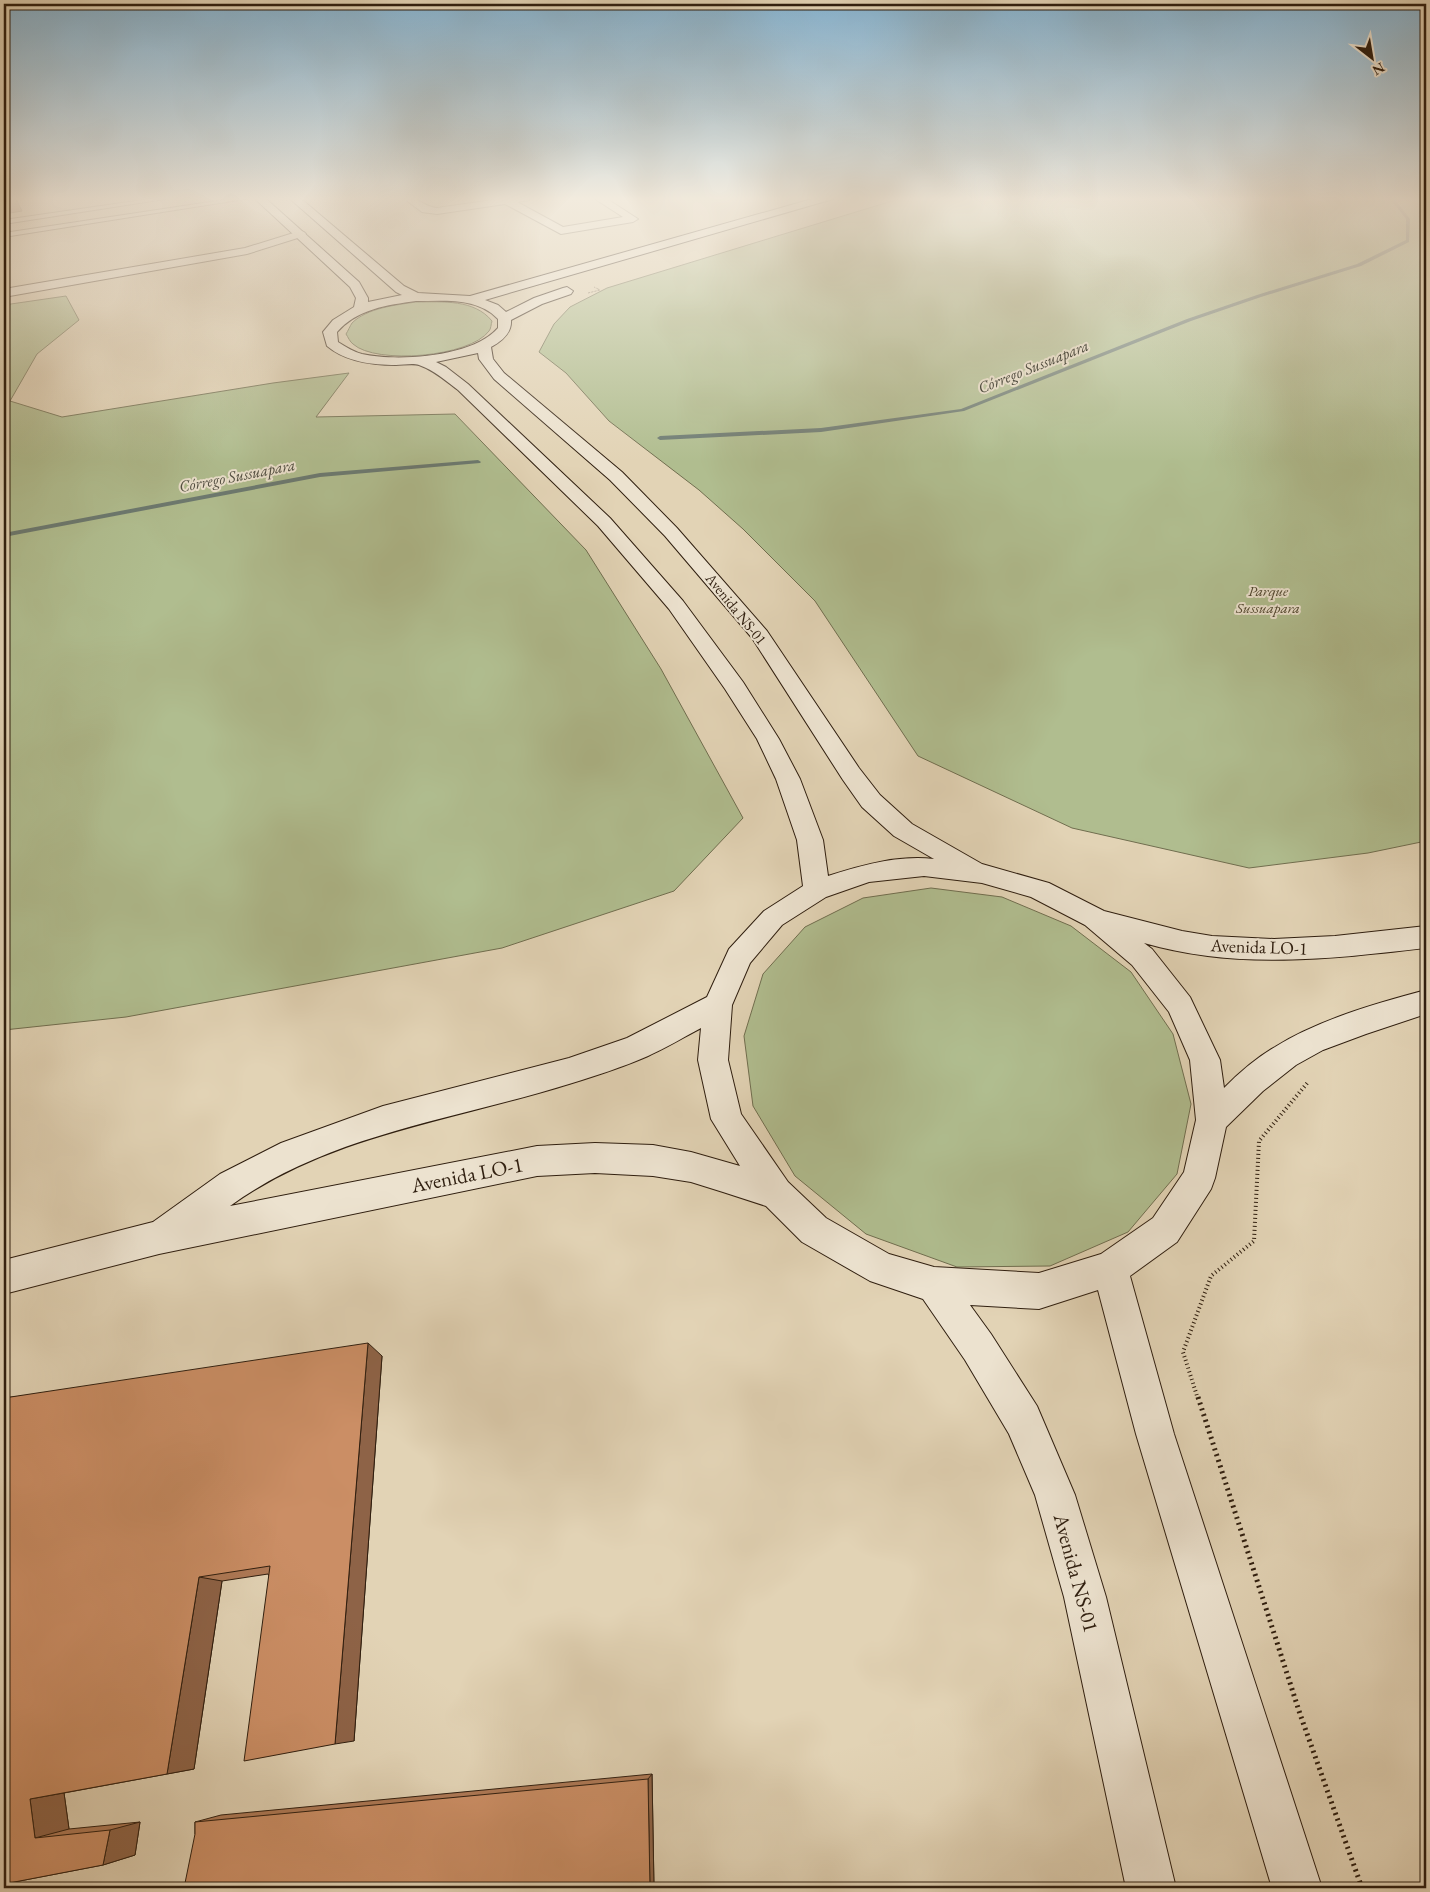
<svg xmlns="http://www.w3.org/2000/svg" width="1430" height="1892" font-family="'EB Garamond',serif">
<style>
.green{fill:#b0bd8f;stroke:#706e4f}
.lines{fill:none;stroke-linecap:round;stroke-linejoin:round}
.stream{fill:#6c7a71;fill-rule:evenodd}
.lane-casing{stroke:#5c4b38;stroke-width:2}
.street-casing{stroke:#5c4b38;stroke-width:2}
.secondary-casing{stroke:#2f1e0f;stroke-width:2}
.path-far2{stroke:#2f1e0f;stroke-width:1;stroke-dasharray:0.5 1;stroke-linecap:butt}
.path-far1{stroke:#2f1e0f;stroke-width:4;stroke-dasharray:1 3;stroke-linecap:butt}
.path{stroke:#2f1e0f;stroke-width:5;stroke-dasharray:2 4;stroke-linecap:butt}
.lane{fill:#ece2cf;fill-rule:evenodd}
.street{fill:#ece2cf;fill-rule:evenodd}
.secondary{fill:#ece2cf;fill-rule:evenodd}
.wall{fill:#af7a57;stroke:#2f1e0f}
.shaded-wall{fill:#8e6347;stroke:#2f1e0f}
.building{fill:#cb8e65;stroke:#2f1e0f}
.labels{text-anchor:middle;stroke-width:4;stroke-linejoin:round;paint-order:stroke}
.far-park-label{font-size:15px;font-style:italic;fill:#4f462f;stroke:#ece2cf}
.far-street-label{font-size:15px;fill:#2f1e0f;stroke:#ece2cf}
.far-water-label{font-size:16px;font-style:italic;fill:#4e4c40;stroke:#ece2cf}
.street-label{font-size:18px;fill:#2f1e0f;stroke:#ece2cf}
.near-street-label{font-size:21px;fill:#2f1e0f;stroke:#ece2cf}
</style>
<rect width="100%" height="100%" fill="#e2d3b5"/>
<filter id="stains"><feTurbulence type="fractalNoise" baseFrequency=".004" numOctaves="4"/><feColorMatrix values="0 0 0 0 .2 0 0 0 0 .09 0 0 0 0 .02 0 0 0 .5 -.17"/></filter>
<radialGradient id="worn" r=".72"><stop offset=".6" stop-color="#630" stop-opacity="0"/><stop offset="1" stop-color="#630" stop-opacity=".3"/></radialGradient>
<g class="green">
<polygon points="905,197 1426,197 1426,841 1368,853 1249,868 1072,828 918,756 815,601 743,529 699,490 609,421 566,373 539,352 554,324 570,307 607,288"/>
<polygon points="66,296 79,320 37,354 10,401 62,417 273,383 349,373 316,417 455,414 586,550 661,669 743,818 674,891 502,948 126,1017 4,1030 4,305"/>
<path d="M416,302C443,302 474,299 492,321C491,324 491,329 489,331C470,357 376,365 353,344C350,342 348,337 346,334C348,331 350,326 352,323C367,308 396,305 416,302Z"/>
<polygon points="931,888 1002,897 1071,926 1131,972 1173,1034 1191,1104 1177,1174 1128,1232 1050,1266 957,1267 866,1234 795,1176 753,1106 744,1036 763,974 805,927 863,898"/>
</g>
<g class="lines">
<g class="stream">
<polygon points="1389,197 1393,197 1410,219 1409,242 1361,266 1261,297 1191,321 964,411 821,432 660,440 657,438 660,436 821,428 961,409 1187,319 1257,295 1357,264 1406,240 1406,219"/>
<polygon points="478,460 481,462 480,463 320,477 4,537 4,533 320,473"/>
</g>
<g class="lane-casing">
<g id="lane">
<polygon points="163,197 178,197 4,224 4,220"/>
<polygon points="243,197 257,197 4,237 4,233"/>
</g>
</g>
<g class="street-casing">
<g id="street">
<path d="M402,197C419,196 421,206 437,208L513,197H529V200L517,202L563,227L623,217L592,197H604L638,219L633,222L561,234L505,204L437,214L422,212Z"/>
<polygon points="300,231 304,232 306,234 304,236 247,254 4,297 4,289 245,248"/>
</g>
</g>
<g class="secondary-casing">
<path id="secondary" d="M253,197H264L359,282L368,298V302L402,295L396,292L288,197H299L404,286L418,293L470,296L819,197H834L833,199L485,300L498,305L506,312L534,298L563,288L567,287L573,291L571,294L542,304L511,320C512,333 502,341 491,347L493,359L504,373L622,472L677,528L767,631L859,768L880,795L912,824L982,864L1049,883L1104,911L1182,931L1212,936L1274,939L1335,936L1426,926V948C1331,959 1237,970 1144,943L1152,949L1190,997L1220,1060L1224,1088C1239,1073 1256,1058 1275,1047C1318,1020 1377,1003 1426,990V1014L1366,1034L1323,1050L1296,1065L1263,1091L1226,1127L1215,1178L1211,1189L1177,1242L1130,1276L1174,1434L1322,1888H1272L1136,1434L1098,1290L1039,1309L970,1305L991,1334L1037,1406L1075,1495L1106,1597L1176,1888H1126L1064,1597L1035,1495L1009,1434L965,1360L923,1299L870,1281L802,1242L766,1206L723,1192L691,1182L653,1176L595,1173L537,1176L159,1254L4,1294V1260L153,1222L220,1174L281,1143L383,1106L569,1058L627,1038L707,997L729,949L764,911L803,886L797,840L776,779L757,739L725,689L669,609L598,526L458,390C446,381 434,370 419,365C413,363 403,365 396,365C372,365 346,362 327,346L323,332L333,320L354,307L356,298L350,287ZM416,301C444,301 477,297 498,319V328C473,357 398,362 362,354C354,352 346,347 338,342L337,332C357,309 387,305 416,301ZM478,353L479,359L494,379L610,480L665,536L752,638L843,780L862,807L894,836L934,859C898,855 862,865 828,876L823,840L800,779L779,739L743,682L683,601L610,518L468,384L446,367L436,362ZM924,876L982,883L1031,897L1085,925L1132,965L1169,1012L1190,1060L1196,1120L1184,1172L1153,1218L1101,1254L1039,1273L934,1267L889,1254L826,1218L788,1182L741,1114L728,1060L732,1005L750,963L782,925L826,897L869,882ZM701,1028L698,1060L711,1119L740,1166L691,1152L653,1145L595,1143L537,1146L230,1206C329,1134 455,1120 569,1084C595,1076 623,1067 648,1056C666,1048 684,1037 701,1028Z"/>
</g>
<polyline class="path-far2" points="588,293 600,290 594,287"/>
<polyline class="path-far1" points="1198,1399 1183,1352 1211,1276 1254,1241 1259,1141 1309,1081"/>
<polyline class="path" points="1198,1397 1300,1714 1362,1888"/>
<use href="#lane" class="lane"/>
<use href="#street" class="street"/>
<use href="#secondary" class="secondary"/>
</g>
<g class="wall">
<polygon points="382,1356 354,1741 268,1574 222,1581 194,1769 64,1793 69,1829 140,1822 135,1855 103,1865 4,1884 4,1398"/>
<polygon points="652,1774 654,1888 195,1834 195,1822 221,1815"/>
</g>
<g class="shaded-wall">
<polygon points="16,199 22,211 4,214 4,201"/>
<polygon points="368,1343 382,1356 354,1741 335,1744"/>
<polygon points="199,1577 222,1581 194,1769 167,1774"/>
<polygon points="652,1774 654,1888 650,1888 648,1779"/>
<polygon points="64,1793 69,1829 35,1838 30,1799"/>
<polygon points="140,1822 135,1855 103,1865 110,1830"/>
</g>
<g class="building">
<polygon points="4,197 15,197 16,199 4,201"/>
<polygon points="368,1343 335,1744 244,1761 270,1566 199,1577 167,1774 30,1799 35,1838 110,1830 103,1865 4,1884 4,1398"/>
<polygon points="648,1779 650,1888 184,1888 195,1834 195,1822"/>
</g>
<linearGradient id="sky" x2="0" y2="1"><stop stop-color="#87b5d3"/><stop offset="0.43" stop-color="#f2ebde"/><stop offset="1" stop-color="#f2ebde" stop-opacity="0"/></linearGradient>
<rect width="1430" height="462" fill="url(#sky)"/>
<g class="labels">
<g class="far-park-label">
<text x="1268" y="596">Parque<tspan x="1268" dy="17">Sussuapara</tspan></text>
</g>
<g class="far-street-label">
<text transform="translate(736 609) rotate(51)" y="5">Avenida NS-01</text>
</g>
<g class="far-water-label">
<text transform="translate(1033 366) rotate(-22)" y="6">Córrego Sussuapara</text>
<text transform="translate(237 475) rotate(-11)" y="6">Córrego Sussuapara</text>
</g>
<g class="street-label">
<text transform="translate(1259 947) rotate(2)" y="6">Avenida LO-1</text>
</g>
<g class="near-street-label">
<text transform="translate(467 1175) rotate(-11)" y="7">Avenida LO-1</text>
<text transform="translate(1076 1573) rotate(75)" y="7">Avenida NS-01</text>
</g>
</g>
<rect width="1430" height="1892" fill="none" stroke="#e2d3b5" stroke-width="20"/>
<rect x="5" y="5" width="1420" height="1882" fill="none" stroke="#2f1e0f" stroke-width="2.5"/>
<rect x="10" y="10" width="1410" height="1872" fill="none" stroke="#2f1e0f"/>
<g transform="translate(1372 58) rotate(149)" stroke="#ece2cf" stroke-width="4" paint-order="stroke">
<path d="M0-4L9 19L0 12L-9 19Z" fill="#2f1e0f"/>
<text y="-8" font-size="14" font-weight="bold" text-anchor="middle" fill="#2f1e0f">N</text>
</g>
<rect width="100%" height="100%" filter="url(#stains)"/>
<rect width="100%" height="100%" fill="url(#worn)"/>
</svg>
